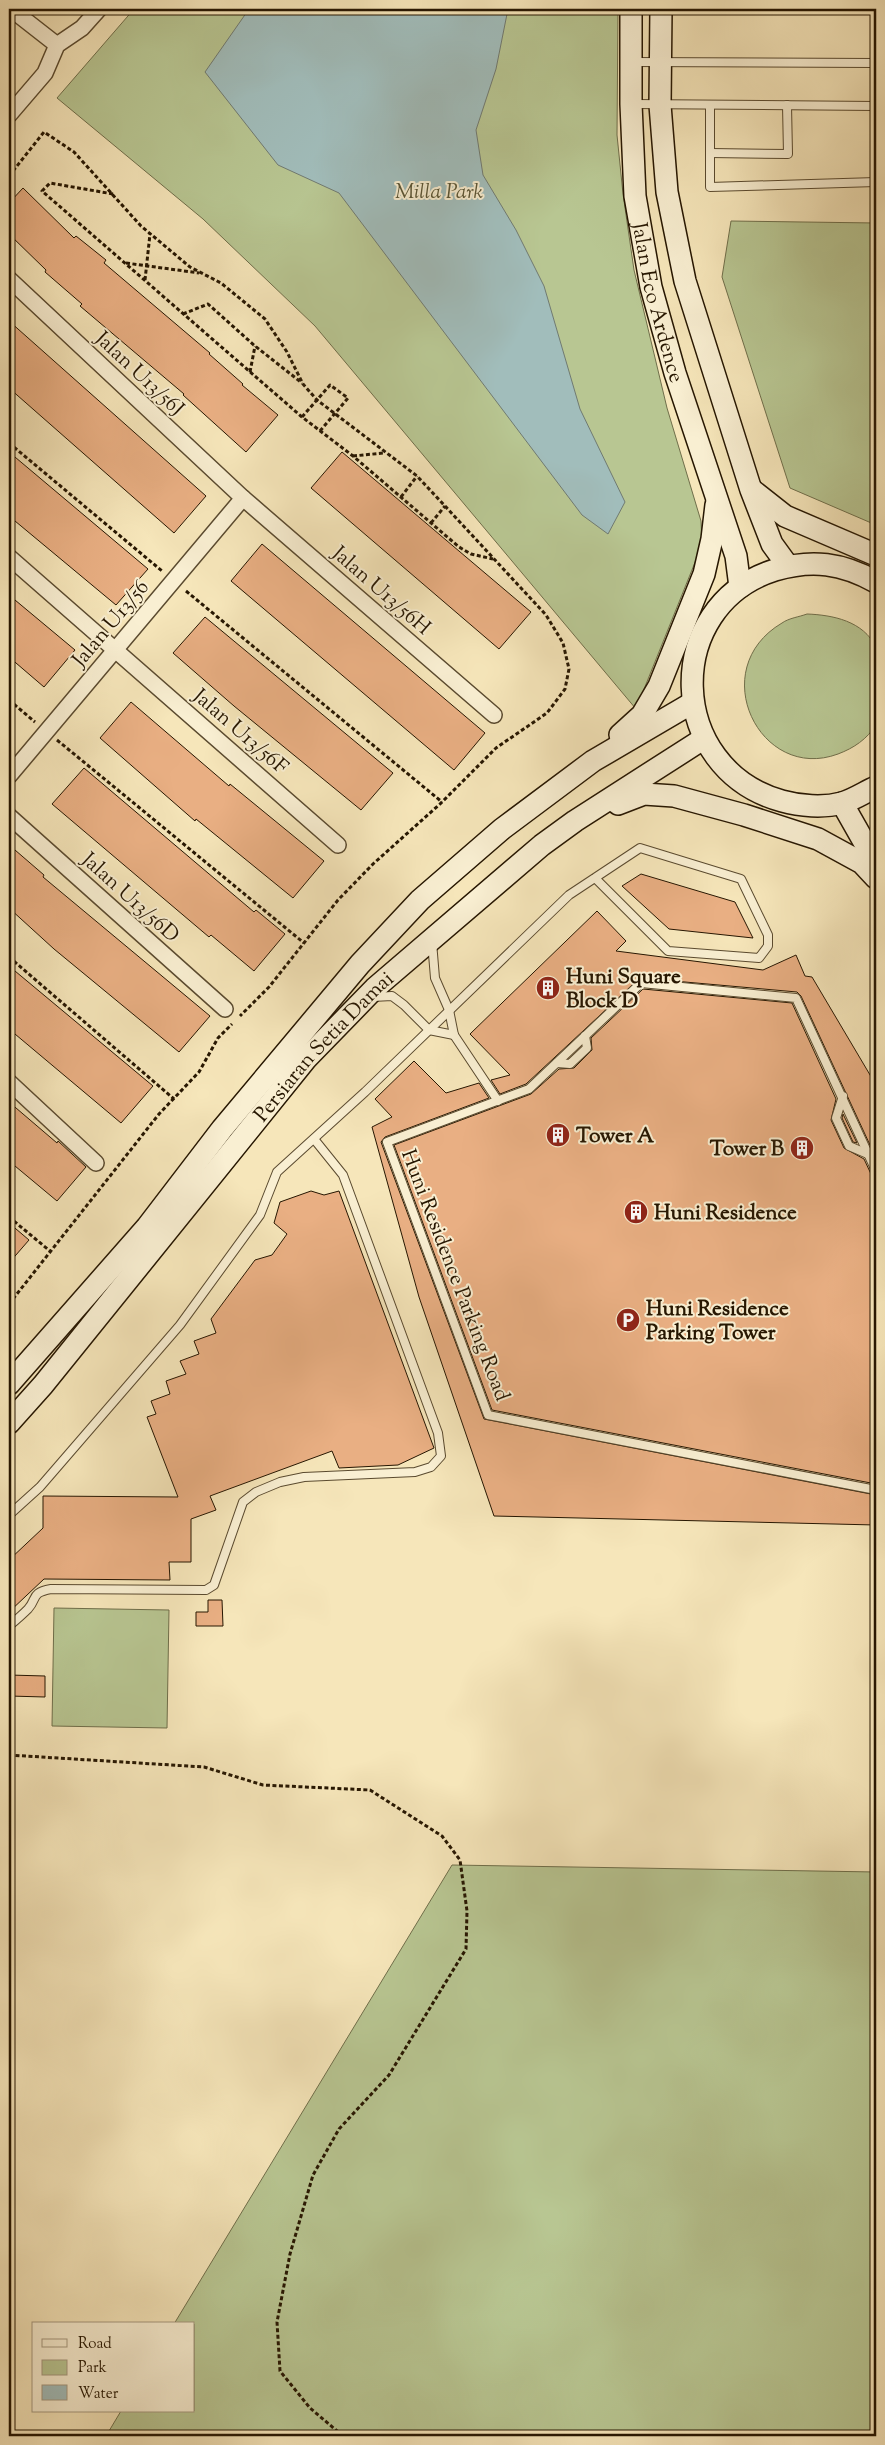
<svg xmlns="http://www.w3.org/2000/svg" width="885" height="2445" font-family="'Sorts Mill Goudy',serif">
<style>
.green{fill:#b8c692;stroke:#6f6e4a}
.water{fill:#a1bdbb;stroke:#707a71}
.building{fill:#e9af83;stroke:#261601}
.lines{fill:none;stroke-linecap:round;stroke-linejoin:round}
.lane-casing{stroke:#5a4a2f;stroke-width:10}
.street-casing{stroke:#5a4a2f;stroke-width:18}
.secondary-casing{stroke:#261601;stroke-width:24}
.path{stroke:#261601;stroke-width:3;stroke-dasharray:4 2.5;stroke-linecap:butt}
.lane{stroke:#f9efd2;stroke-width:8}
.street{stroke:#f9efd2;stroke-width:15}
.secondary{stroke:#f9efd2;stroke-width:21}
.labels{text-anchor:middle;stroke-width:4;stroke-linejoin:round;paint-order:stroke}
.park-label{font-size:21px;font-style:italic;fill:#595434;stroke:#f9efd2}
.street-label{font-size:21px;fill:#261601;stroke:#f9efd2}
.poi-label{font-size:21px;font-weight:bold;fill:#261601;stroke:#f9efd2;text-anchor:start}
</style>
<rect width="100%" height="100%" fill="#f6e6ba"/>
<filter id="stains"><feTurbulence type="fractalNoise" baseFrequency=".004" numOctaves="4"/><feColorMatrix values="0 0 0 0 .2 0 0 0 0 .09 0 0 0 0 .02 0 0 0 .5 -.17"/></filter>
<radialGradient id="worn" r=".72"><stop offset=".6" stop-color="#630" stop-opacity="0"/><stop offset="1" stop-color="#630" stop-opacity=".3"/></radialGradient>
<g class="green">
<polygon points="134,9 618,9 617,135 623,194 634,270 667,408 701,521 702,545 636,709 315,326 203,219 57,98"/>
<polygon points="731,221 876,223 876,525 790,488 722,277"/>
<path d="M807,614C833,615 863,621 876,647V725C867,739 854,748 838,754C760,783 704,669 782,623C789,618 799,617 807,614Z"/>
<polygon points="54,1608 169,1610 167,1728 52,1726"/>
<polygon points="452,1865 876,1872 876,2436 106,2436 121,2411 194,2411 194,2324 174,2324"/>
</g>
<polygon class="water" points="249,9 508,9 496,69 476,130 483,175 516,230 544,286 580,409 625,502 608,534 582,515 339,193 278,165 205,72"/>
<g class="building">
<polygon points="23,188 74,238 76,236 106,260 104,263 210,353 209,354 243,384 242,385 278,415 246,452 183,395 184,394 80,306 82,304 45,272 46,270 9,234 9,203"/>
<polygon points="9,321 206,496 174,533 9,388"/>
<polygon points="9,452 148,569 116,605 9,516"/>
<polygon points="342,452 531,612 499,649 311,488"/>
<polygon points="262,544 485,733 454,770 231,581"/>
<polygon points="9,595 75,650 44,687 9,657"/>
<polygon points="205,617 393,773 361,810 234,706 173,653"/>
<polygon points="131,702 229,786 230,784 324,861 293,898 196,819 195,821 100,738"/>
<polygon points="84,768 254,912 256,910 285,934 254,971 211,935 209,937 52,804"/>
<polygon points="15,850 44,875 43,877 210,1016 179,1052 54,949 9,908 9,858"/>
<polygon points="641,874 735,902 753,938 669,929 622,886"/>
<polygon points="597,911 626,941 616,951 763,970 796,955 805,976 812,977 876,1085 876,1158 801,996 797,992 640,978 526,1084 500,1094 491,1080 510,1075 470,1034"/>
<polygon points="9,966 153,1086 121,1123 9,1029"/>
<polygon points="643,989 792,1003 836,1099 831,1120 844,1148 864,1159 871,1174 876,1177 876,1484 492,1410 394,1145 531,1094 559,1069 574,1068 592,1050 591,1038"/>
<polygon points="414,1061 446,1093 479,1083 489,1098 385,1137 381,1142 484,1419 876,1495 876,1525 494,1516 419,1297 372,1127 392,1117 375,1099"/>
<polygon points="9,1102 57,1143 58,1141 86,1167 57,1201 9,1161"/>
<polygon points="843,1114 857,1143 853,1142 842,1118"/>
<polygon points="311,1191 324,1195 339,1191 434,1448 398,1465 339,1468 332,1451 210,1496 216,1510 191,1519 191,1562 169,1562 170,1580 44,1579 9,1612 9,1560 43,1528 43,1496 178,1497 147,1417 156,1414 151,1401 170,1394 166,1381 186,1374 180,1361 199,1354 194,1341 216,1333 211,1319 255,1260 272,1255 287,1234 274,1223 280,1202"/>
<polygon points="9,1223 29,1240 9,1263"/>
<polygon points="208,1600 222,1600 223,1626 196,1626 196,1612 208,1612"/>
<polygon points="9,1675 45,1676 45,1697 9,1696"/>
</g>
<g class="lines">
<g class="lane-casing">
<g id="lane">
<polyline points="633,62 876,63"/>
<polyline points="633,104 876,106"/>
<polyline points="710,105 710,187 876,182"/>
<polyline points="710,153 788,154 787,105"/>
<polyline points="432,942 435,978 449,1010 454,1035 498,1101"/>
<polyline points="373,997 392,996 404,1005 429,1030 454,1035"/>
<polyline points="557,1063 570,1064 587,1048 585,1036"/>
<polyline points="843,1096 836,1118 849,1146 870,1155"/>
<polyline points="876,1171 796,998 641,983 529,1089 387,1142 488,1415 876,1490"/>
<polyline points="9,1515 40,1487 180,1325 260,1215 277,1172 365,1092 569,895 640,848 741,879 768,935 768,946 759,958 668,951 595,878"/>
<path d="M9,1626C15,1621 22,1615 28,1609C38,1598 30,1593 51,1589L206,1590L214,1585L243,1502L256,1492L280,1482L304,1477L415,1472L431,1467L441,1456L438,1433L343,1175L314,1139"/>
</g>
</g>
<g class="street-casing">
<g id="street">
<polyline points="11,9 57,45"/>
<polyline points="9,115 45,73 57,45 82,28 99,9"/>
<polyline points="9,279 243,498 494,715"/>
<polyline points="9,557 338,845"/>
<polyline points="9,776 243,498"/>
<polyline points="9,816 225,1009"/>
<polyline points="9,1082 96,1163"/>
</g>
</g>
<g class="secondary-casing">
<g id="secondary">
<path id="s1" d="M631,9V104L635,196L651,287L675,373L736,556L740,587"/>
<polyline points="661,9 660,105 667,192 685,281 751,490 772,544 788,566"/>
<polyline points="752,490 785,516 876,555"/>
<path d="M876,582C842,563 812,559 775,570C661,606 666,769 782,801C800,806 823,808 842,803C853,800 865,792 876,787"/>
<polyline points="620,735 642,715 659,686 704,574 712,539 716,505"/>
<polyline points="842,803 876,863"/>
<polyline points="618,804 644,794 674,796 744,815 818,839 862,863 876,878"/>
<polyline points="9,1384 147,1227 222,1129 360,964 420,900 502,829 593,761 692,703"/>
<path id="s2" d="M9,1423L43,1385L306,1059L375,988L542,845L575,821L703,739"/>
</g>
</g>
<g class="path">
<polyline points="9,176 44,132 74,152 141,226 190,267 221,283 265,319 287,352 303,384 317,400 417,476 445,506 546,615 563,643 569,669 565,689 547,713 496,748 440,804 373,864 338,900 269,987 240,1016"/>
<polyline points="113,194 50,183 42,191 302,417 353,456 459,547 471,554 493,559"/>
<polyline points="126,263 199,273"/>
<polyline points="145,280 150,234"/>
<polyline points="183,314 208,304 255,346 302,383"/>
<polyline points="250,372 255,346"/>
<polyline points="302,417 330,385 348,398 320,431"/>
<polyline points="9,443 162,571"/>
<polyline points="353,456 384,453"/>
<polyline points="401,497 417,476"/>
<polyline points="431,523 445,506"/>
<polyline points="186,591 442,802"/>
<polyline points="9,700 35,722"/>
<polyline points="57,740 304,943"/>
<polyline points="9,957 174,1099"/>
<polyline points="9,1217 50,1251"/>
<polyline points="9,1304 159,1114 199,1072 218,1038 232,1024"/>
<polyline points="9,1755 204,1767 263,1785 370,1790 442,1836 460,1860 467,1911 466,1949 389,2075 339,2129 313,2175 290,2254 277,2322 280,2371 310,2408 343,2436"/>
</g>
<use href="#lane" class="lane"/>
<use href="#street" class="street"/>
<use href="#secondary" class="secondary"/>
</g>
<defs>
<g id="building-disc" transform="scale(1.25)"><circle r="9.5" fill="#8f2418" stroke="#f9efd2"/><path d="M-4-6H4V6H1V3H-1V6H-4ZM-2.5-4.3h1.7v1.8h-1.7ZM.8-4.3h1.7v1.8H.8ZM-2.5-1h1.7V.8h-1.7ZM.8-1h1.7V.8H.8Z" fill="#fff"/></g>
<g id="parking-disc" transform="scale(1.25)"><circle r="9.5" fill="#8f2418" stroke="#f9efd2"/><path d="M-3.5-5.5H1a3.5 3.5 0 0 1 0 7H-1V5.5H-3.5ZM-1-3.4V-.6H.8a1.4 1.4 0 0 0 0-2.8Z" fill="#fff"/></g>
</defs>
<g fill-rule="evenodd">
<use href="#building-disc" x="548" y="988"/>
<use href="#building-disc" x="558" y="1135"/>
<use href="#building-disc" x="802" y="1148"/>
<use href="#building-disc" x="636" y="1212"/>
<use href="#parking-disc" x="628" y="1320"/>
</g>
<g class="labels">
<g class="park-label">
<text x="439" y="198">Milla Park</text>
</g>
<g class="street-label">
<text dy="7" stroke="none"><textPath href="#s1" startOffset="296">Jalan Eco Ardence</textPath></text>
<text transform="translate(140 373) rotate(43)" y="7">Jalan U13/56J</text>
<text transform="translate(382 590) rotate(41)" y="7">Jalan U13/56H</text>
<text transform="translate(110 623) rotate(-50)" y="7">Jalan U13/56</text>
<text transform="translate(241 731) rotate(41)" y="7">Jalan U13/56F</text>
<text transform="translate(131 897) rotate(42)" y="7">Jalan U13/56D</text>
<text dy="7" stroke="none"><textPath href="#s2" startOffset="491">Persiaran Setia Damai</textPath></text>
<text transform="translate(456 1275) rotate(69)" y="7">Huni Residence Parking Road</text>
</g>
<g class="poi-label">
<text x="566" y="983">Huni Square<tspan x="566" dy="24">Block D</tspan></text>
<text x="576" y="1142">Tower A</text>
<text x="784" y="1155" text-anchor="end">Tower B</text>
<text x="654" y="1219">Huni Residence</text>
<text x="646" y="1315">Huni Residence<tspan x="646" dy="24">Parking Tower</tspan></text>
</g>
</g>
<rect width="885" height="2445" fill="none" stroke="#f6e6ba" stroke-width="30"/>
<rect x="10" y="10" width="865" height="2425" fill="none" stroke="#261601" stroke-width="2.5"/>
<rect x="15" y="15" width="855" height="2415" fill="none" stroke="#261601"/>
<rect x="32" y="2322" width="162" height="90" fill="#f9efd2" stroke="#a5987e"/>
<rect x="42" y="2339" width="25" height="8" fill="#f9efd2" stroke="#a5987e"/>
<text x="78" y="2348" font-size="15" fill="#261601">Road</text>
<rect x="42" y="2360" width="25" height="15" fill="#b8c692" stroke="#a5987e"/>
<text x="78" y="2372" font-size="15" fill="#261601">Park</text>
<rect x="42" y="2385" width="25" height="15" fill="#a1bdbb" stroke="#a5987e"/>
<text x="78" y="2398" font-size="15" fill="#261601">Water</text>
<rect width="100%" height="100%" filter="url(#stains)"/>
<rect width="100%" height="100%" fill="url(#worn)"/>
</svg>
